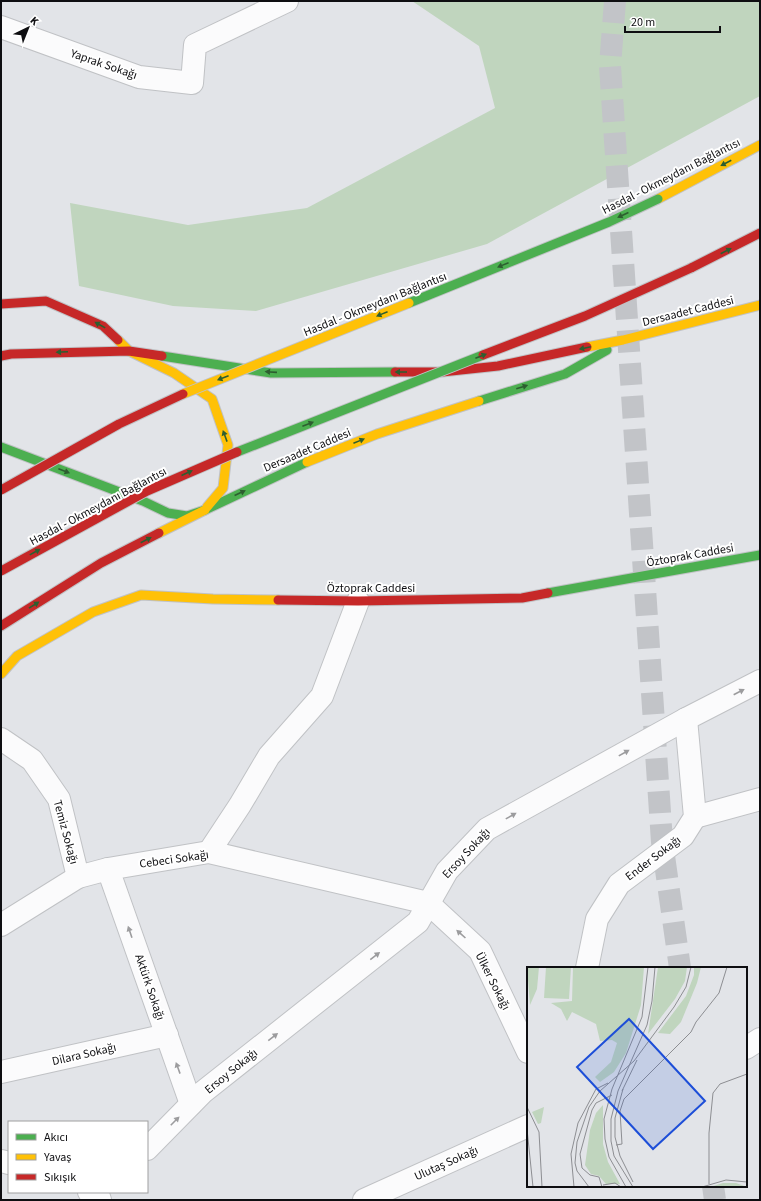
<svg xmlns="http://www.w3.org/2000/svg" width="761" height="1201" font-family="'Source Sans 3',sans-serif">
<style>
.green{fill:#c0d5be}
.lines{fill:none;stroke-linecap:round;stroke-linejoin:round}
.primary-tunnel{stroke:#c2c4c8;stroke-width:22;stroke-dasharray:22 11;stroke-linecap:butt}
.street-casing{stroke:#c0c2c5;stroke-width:24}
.fast-casing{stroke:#c0c2c5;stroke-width:11}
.slow-casing{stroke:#c0c2c5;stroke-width:11}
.jam-casing{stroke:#c0c2c5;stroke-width:11}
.street{stroke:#fbfbfc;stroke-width:22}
.fast{stroke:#4caf50;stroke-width:9}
.slow{stroke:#ffc107;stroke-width:9}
.jam{stroke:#c62828;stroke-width:9}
.fast-bridge-casing{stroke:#c0c2c5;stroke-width:11;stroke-linecap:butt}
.slow-bridge-casing{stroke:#c0c2c5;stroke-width:11;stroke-linecap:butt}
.jam-bridge-casing{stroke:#c0c2c5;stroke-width:11;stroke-linecap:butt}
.fast-bridge{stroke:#4caf50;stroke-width:9}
.slow-bridge{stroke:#ffc107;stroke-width:9}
.jam-bridge{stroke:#c62828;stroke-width:9}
.oneway{fill:#2d5e30}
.oneway2{fill:#9c9c9e}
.labels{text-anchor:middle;stroke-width:4;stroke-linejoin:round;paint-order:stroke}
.street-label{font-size:12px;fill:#0e0e11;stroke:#fff}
.inset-road{fill:none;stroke:#8d8e92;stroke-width:1}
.view{fill:#1d4ed8;fill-opacity:0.15;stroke:#1d4ed8;stroke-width:2}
.inset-edge{fill:none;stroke:#0e0e11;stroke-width:2}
</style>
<rect width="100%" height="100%" fill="#e2e4e8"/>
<polygon class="green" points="412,1 760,1 760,96 487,244 256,311 173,306 79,286 70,203 188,225 307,208 495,108 479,46"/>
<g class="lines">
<g class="primary-tunnel">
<polyline points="615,1 610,66 662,842 680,968"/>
<polyline points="713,1186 715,1200"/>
</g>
<g class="street-casing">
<g id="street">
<polyline points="1,27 139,77 192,83 195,45 287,1"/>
<polyline points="1,739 32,760 59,799 78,877"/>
<polyline points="695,817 760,799"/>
<polyline points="209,852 240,805 269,756 322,696 358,601"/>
<polyline points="108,869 191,1104"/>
<polyline points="1,925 78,877 108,869 209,852 428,903 480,951 528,1052"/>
<polyline points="587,968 597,919 619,884 683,836 695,817 686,719"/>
<polyline points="746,1048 760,1039"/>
<polyline points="1,1072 167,1035"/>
<polyline points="147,1149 203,1092 418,922 447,871 487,829 686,719 760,681"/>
<polyline points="1,1161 9,1163"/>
<polyline points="89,1192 99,1197 100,1200"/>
<polyline points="364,1200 528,1126"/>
</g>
</g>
<g class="fast-casing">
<g id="fast">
<polyline points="162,356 271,373 395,372"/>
<polyline points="479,401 565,374 607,350"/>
<polyline points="1,447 143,501 168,513 187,516 205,510 307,462"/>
<polyline points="548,593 760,555"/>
</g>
</g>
<g class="slow-casing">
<g id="slow">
<polyline points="658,199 760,145"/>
<polyline points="118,340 129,351 174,373 212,399 228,445 223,488 207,507"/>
<polyline points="587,347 623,340 760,305"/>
<polyline points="307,462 377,434 479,401"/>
<polyline points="159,533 205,510"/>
<polyline points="1,674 17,656 93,612 141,595 213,599 278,600"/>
</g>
</g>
<g class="jam-casing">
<g id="jam">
<polyline points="691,268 760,233"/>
<polyline points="1,304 46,301 103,326 118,340"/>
<polyline points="1,356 11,354 129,351 162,356"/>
<polyline points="395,372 442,372 498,366 587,347"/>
<polyline points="278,600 358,601 522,598 548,593"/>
<polyline points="1,626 101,563 159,533"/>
</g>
</g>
<use href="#street" class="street"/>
<use href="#fast" class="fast"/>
<use href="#slow" class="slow"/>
<use href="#jam" class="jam"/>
<g class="fast-bridge-casing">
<g id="fast-bridge">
<polyline points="409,303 609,222 658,199"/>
<polyline points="237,452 483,355"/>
</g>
</g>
<g class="slow-bridge-casing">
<polyline id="slow-bridge" points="183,394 409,303"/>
</g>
<g class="jam-bridge-casing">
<g id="jam-bridge">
<polyline points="483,355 585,316 691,268"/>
<polyline points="1,490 119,424 183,394"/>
<polyline points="1,571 147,491 237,452"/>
</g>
</g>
<use href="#fast-bridge" class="fast-bridge"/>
<use href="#slow-bridge" class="slow-bridge"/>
<use href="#jam-bridge" class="jam-bridge"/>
</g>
<defs><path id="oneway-solid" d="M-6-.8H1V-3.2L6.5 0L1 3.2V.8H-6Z"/></defs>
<g class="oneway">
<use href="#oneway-solid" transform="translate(726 163) rotate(152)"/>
<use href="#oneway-solid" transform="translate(623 215) rotate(155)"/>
<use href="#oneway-solid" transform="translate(726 251) rotate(-27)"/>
<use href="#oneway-solid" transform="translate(503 265) rotate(158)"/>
<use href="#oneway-solid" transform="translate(382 314) rotate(158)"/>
<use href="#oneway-solid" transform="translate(100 325) rotate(-151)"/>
<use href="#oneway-solid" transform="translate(585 348) rotate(168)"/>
<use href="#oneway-solid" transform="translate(62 352) rotate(178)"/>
<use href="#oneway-solid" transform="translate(481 356) rotate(-21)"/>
<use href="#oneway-solid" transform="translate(271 372) rotate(-176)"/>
<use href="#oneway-solid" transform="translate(401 372) rotate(180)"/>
<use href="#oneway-solid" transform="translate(223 378) rotate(159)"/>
<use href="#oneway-solid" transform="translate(522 387) rotate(-17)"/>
<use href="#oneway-solid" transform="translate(308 424) rotate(-21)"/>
<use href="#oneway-solid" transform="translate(225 436) rotate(-110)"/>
<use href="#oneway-solid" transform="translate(359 441) rotate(-22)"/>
<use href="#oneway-solid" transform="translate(64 471) rotate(21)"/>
<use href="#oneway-solid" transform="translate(187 473) rotate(-24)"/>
<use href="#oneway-solid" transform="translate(240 493) rotate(-25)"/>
<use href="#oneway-solid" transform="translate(146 540) rotate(-27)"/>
<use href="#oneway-solid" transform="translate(35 552) rotate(-29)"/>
<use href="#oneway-solid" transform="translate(34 605) rotate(-32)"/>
</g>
<g class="oneway2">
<use href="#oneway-solid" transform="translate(739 692) rotate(-27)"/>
<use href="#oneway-solid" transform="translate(624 753) rotate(-29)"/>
<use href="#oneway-solid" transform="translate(511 816) rotate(-29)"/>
<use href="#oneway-solid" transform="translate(130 932) rotate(-109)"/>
<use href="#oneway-solid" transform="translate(461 934) rotate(-138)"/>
<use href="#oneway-solid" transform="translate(375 956) rotate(-38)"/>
<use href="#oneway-solid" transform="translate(273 1037) rotate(-38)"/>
<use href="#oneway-solid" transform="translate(178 1068) rotate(-110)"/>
<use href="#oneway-solid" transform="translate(175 1121) rotate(-45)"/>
</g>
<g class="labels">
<g class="street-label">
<text transform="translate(104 64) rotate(19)" y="4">Yaprak Sokağı</text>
<text transform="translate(671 176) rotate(-27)" y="4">Hasdal - Okmeydanı Bağlantısı</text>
<text transform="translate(375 304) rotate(-22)" y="4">Hasdal - Okmeydanı Bağlantısı</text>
<text transform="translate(688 311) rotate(-14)" y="4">Dersaadet Caddesi</text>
<text transform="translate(307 450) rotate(-23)" y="4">Dersaadet Caddesi</text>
<text transform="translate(98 506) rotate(-28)" y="4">Hasdal - Okmeydanı Bağlantısı</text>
<text transform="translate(690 555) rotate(-10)" y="4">Öztoprak Caddesi</text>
<text x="371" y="592">Öztoprak Caddesi</text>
<text transform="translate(66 832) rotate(75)" y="4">Temiz Sokağı</text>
<text transform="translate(466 853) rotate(-47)" y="4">Ersoy Sokağı</text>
<text transform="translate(653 858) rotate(-37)" y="4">Ender Sokağı</text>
<text transform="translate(174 859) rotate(-8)" y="4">Cebeci Sokağı</text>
<text transform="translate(493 981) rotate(63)" y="4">Ülker Sokağı</text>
<text transform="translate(150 987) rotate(71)" y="4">Aktürk Sokağı</text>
<text transform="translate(84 1054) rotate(-13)" y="4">Dilara Sokağı</text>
<text transform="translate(231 1071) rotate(-39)" y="4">Ersoy Sokağı</text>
<text transform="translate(446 1163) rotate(-24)" y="4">Ulutaş Sokağı</text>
</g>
</g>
<g transform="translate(527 967)">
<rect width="220" height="220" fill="#e2e4e8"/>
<path d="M0,0H12L10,22L3,38ZM19,0H44L42,32L17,31ZM46,0H117L114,38L99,86L87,105L73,115L68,110L84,95L90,76L85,73L73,74L69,57L45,45L40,54L34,42L24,36L45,34ZM131,0H160L158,14L148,32L121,67ZM167,0H174L170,16L154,55L143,67L131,66L159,29L167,8ZM76,138V177L81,195L93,217H79L72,209L64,207L58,198L63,163L69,146ZM17,140L14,156L11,157L5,145ZM196,216H209L220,220H183Z" fill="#c0d5be"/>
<path class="inset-road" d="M0,30V48M96,122L88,151V170L93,189L106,215M95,124L110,93M0,140L12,165L15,220M0,162L6,220M89,178L95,177L93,144L97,132L164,65L169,55L192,26L200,0M182,217V166L186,126L193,117L220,107M76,218L88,216L94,220M47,220L44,187L51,156L69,122L81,116M62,220L50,204L48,196L50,175L62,140L73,124L107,94L147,40L159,20L164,0M75,220L72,210L63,208L55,201L53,187L65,143L69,136L85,128M99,220L82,190L78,172L77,152L85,122L115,50L121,0M106,220L87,189L84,174V152L91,124L120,58L125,34L128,0M175,220L199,213L220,215"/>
<path class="view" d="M102,52L178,134L126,182L50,100Z"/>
<rect width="220" height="220" class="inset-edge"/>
</g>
<rect width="761" height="1201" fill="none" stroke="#0e0e11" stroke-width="4"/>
<rect x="8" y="1121" width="140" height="72" fill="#ffffff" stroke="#9f9fa0"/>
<rect x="16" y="1134" width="20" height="6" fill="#4caf50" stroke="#9f9fa0"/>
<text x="44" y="1141" font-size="12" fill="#0e0e11">Akıcı</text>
<rect x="16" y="1154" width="20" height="6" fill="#ffc107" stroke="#9f9fa0"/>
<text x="44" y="1161" font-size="12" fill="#0e0e11">Yavaş</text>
<rect x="16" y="1174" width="20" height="6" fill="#c62828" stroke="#9f9fa0"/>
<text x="44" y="1181" font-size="12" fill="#0e0e11">Sıkışık</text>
<g transform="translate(28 28) rotate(43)" stroke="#ffffff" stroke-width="3" paint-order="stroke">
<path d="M0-3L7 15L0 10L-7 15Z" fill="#0e0e11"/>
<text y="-6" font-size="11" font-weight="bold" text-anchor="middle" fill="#0e0e11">K</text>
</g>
<path d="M625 26v6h95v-6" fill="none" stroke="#0e0e11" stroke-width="2"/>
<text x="631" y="26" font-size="12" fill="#0e0e11" stroke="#ffffff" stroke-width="3" paint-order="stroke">20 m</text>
</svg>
